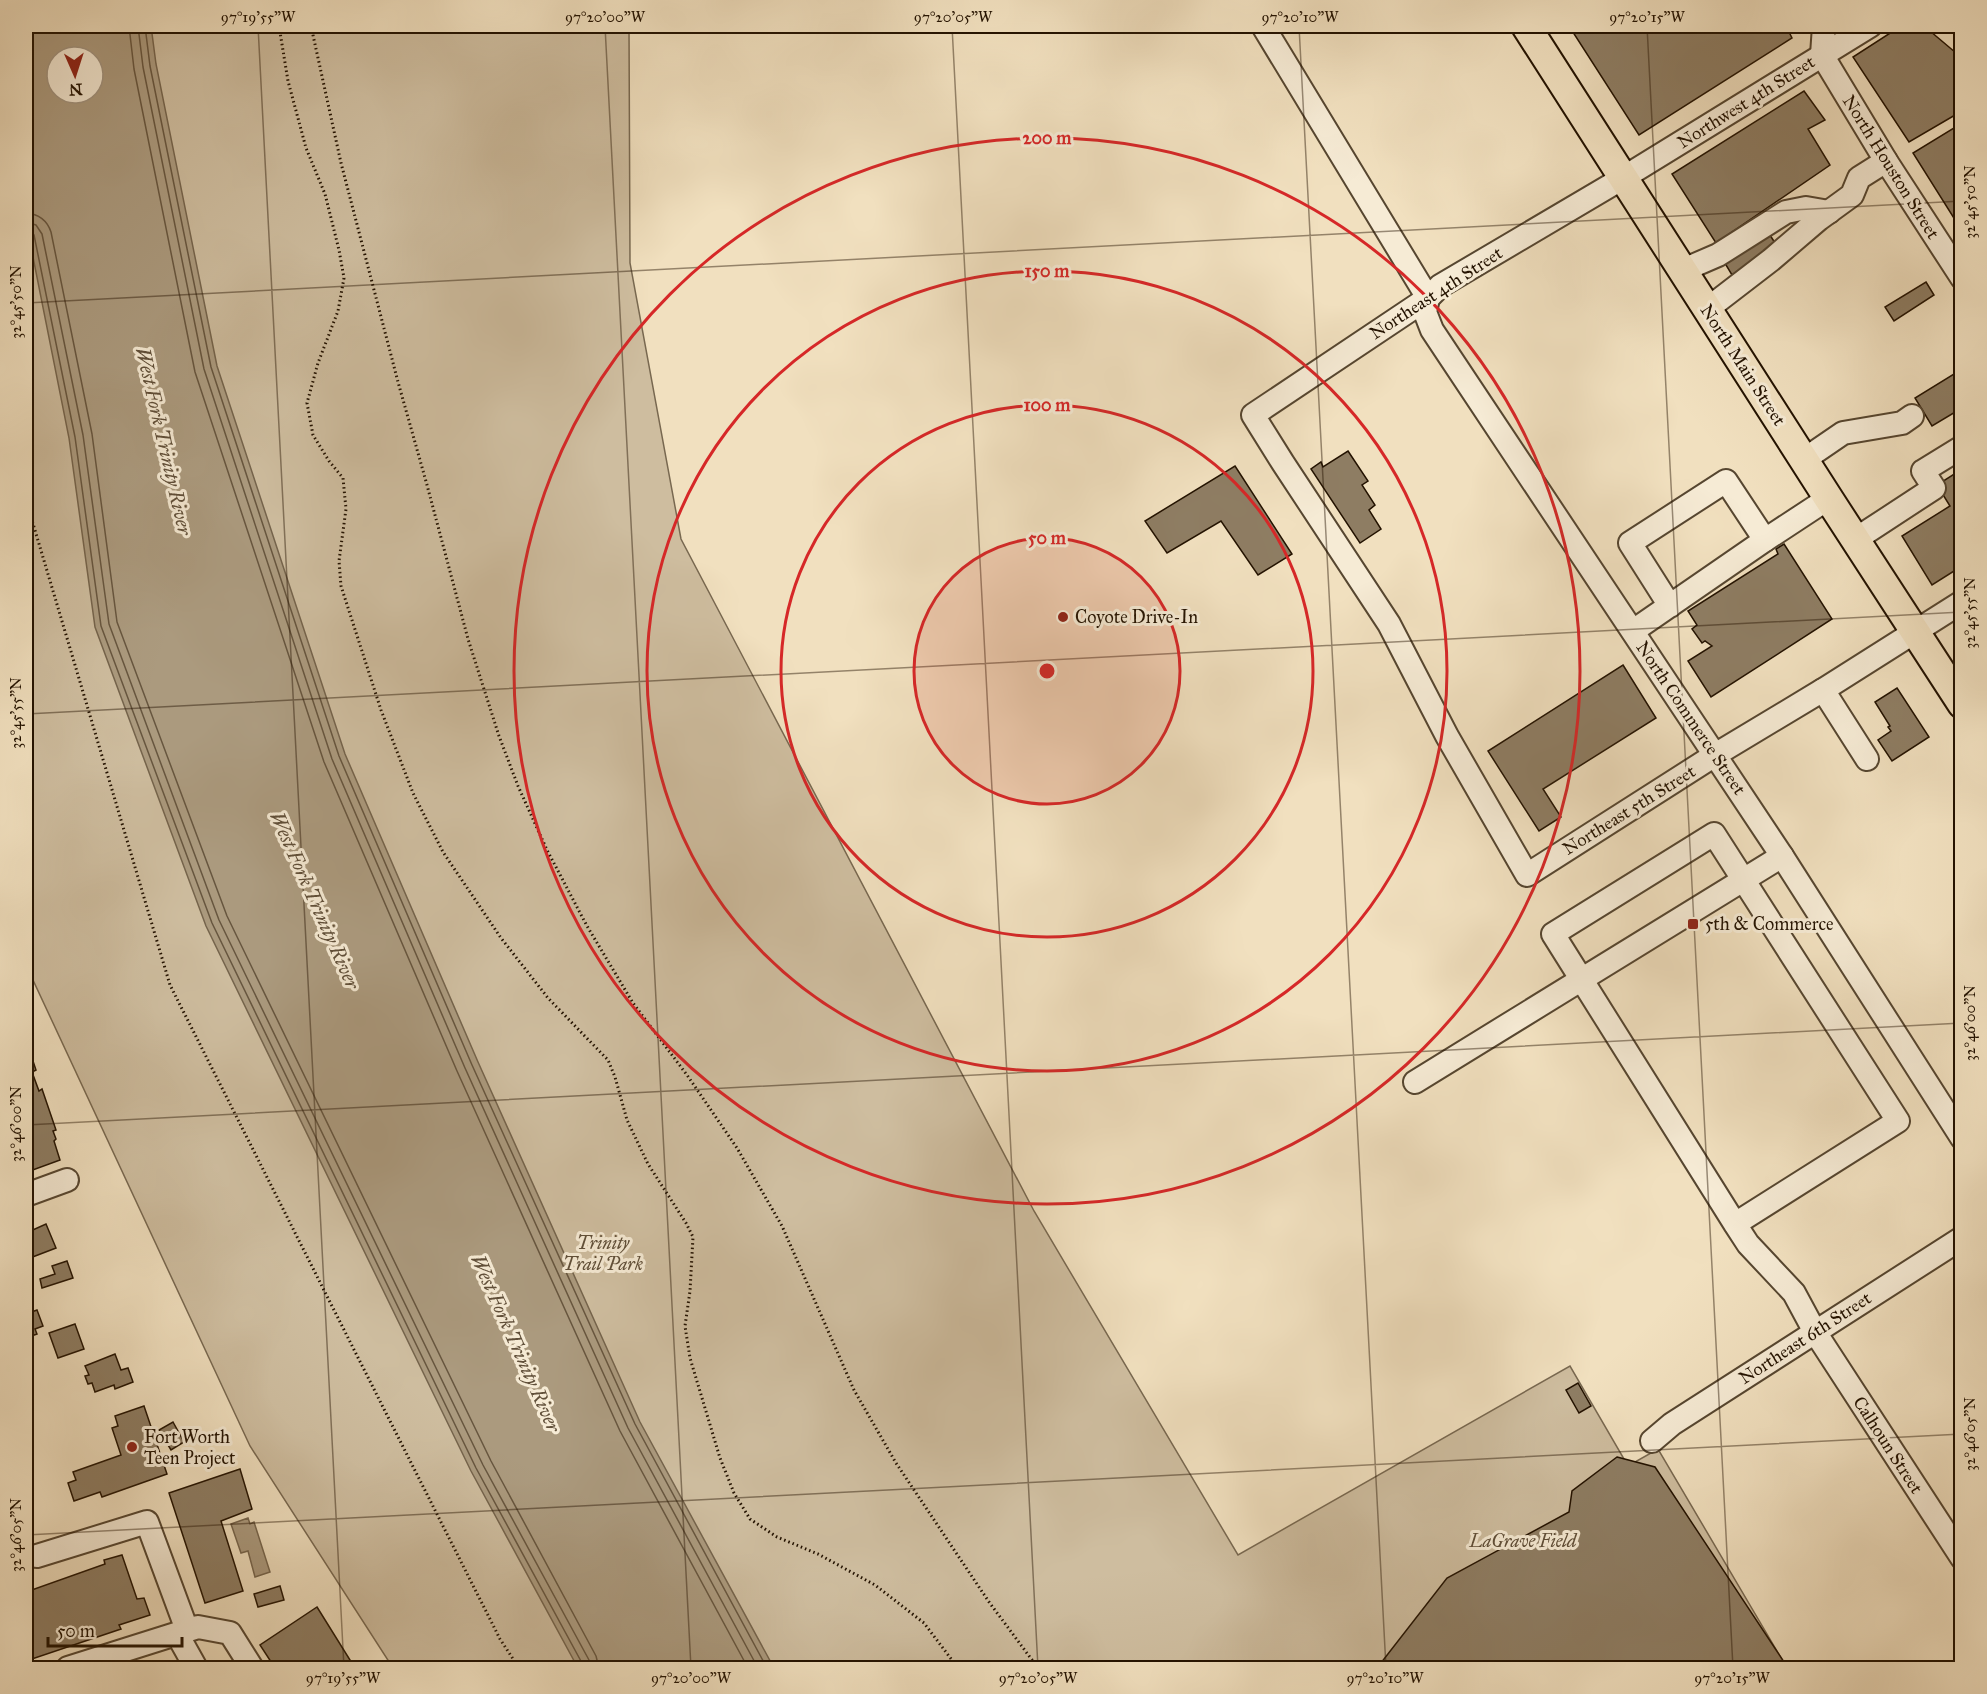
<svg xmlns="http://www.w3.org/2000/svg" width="1987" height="1694" font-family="'IM FELL Great Primer',serif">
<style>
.green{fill:#cebd9f;stroke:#786850;stroke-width:1.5;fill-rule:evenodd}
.water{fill:#ab9a7e;stroke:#75644c;stroke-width:1.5;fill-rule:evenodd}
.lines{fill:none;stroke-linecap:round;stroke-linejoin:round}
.shore{stroke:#67563f;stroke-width:1.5}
.building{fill:#8e7d63;stroke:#231200;stroke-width:1.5}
.minor-casing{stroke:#564630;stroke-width:26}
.major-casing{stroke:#231200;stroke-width:32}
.path{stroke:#231200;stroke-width:3;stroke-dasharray:1.5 3;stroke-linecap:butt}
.minor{stroke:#f6ebd5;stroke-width:22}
.major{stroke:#f1e0bf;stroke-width:28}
.ticks{fill:none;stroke:#231200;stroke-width:1.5;stroke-opacity:0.45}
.ring{fill:none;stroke:#d62828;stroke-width:3}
.poi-dot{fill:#8f2418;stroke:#f6ebd5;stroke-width:2}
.labels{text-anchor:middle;stroke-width:6;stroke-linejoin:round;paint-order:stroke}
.street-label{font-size:18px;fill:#231200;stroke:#f6ebd5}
.poi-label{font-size:18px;fill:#231200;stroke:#f6ebd5;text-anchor:start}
.park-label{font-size:18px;font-style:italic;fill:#5f4e38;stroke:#f6ebd5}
.water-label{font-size:20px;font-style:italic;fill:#604f39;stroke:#f6ebd5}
.centre{fill:#d62828;stroke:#f6ebd5;stroke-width:3}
.ring-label{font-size:18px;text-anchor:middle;font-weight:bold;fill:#d62828;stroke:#f6ebd5;stroke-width:6;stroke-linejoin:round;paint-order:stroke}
.neatline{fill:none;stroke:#231200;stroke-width:2}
.ticks-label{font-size:15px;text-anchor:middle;fill:#231200}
</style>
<rect width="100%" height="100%" fill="#f1e0bf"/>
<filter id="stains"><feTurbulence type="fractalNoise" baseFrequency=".00333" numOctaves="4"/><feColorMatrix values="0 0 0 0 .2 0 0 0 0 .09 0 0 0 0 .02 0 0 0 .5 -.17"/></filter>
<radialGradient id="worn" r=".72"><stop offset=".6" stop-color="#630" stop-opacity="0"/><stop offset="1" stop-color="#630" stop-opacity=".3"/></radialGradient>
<path class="green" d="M26,26H629L630,263L681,539L1034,1211L1238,1555L1570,1366L1628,1466L1658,1449L1787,1668H393L250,1446L26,965ZM57,57H93V93H57Z"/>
<g class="water">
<path d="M26,26H151L156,64L217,366L345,754L478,1062L640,1422L774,1668H578L471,1471L206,926L95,627L69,438L26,222ZM57,57H93V93H57Z"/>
<polygon points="248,1518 250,1524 254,1522 270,1572 255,1577 248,1551 241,1553 231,1524"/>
</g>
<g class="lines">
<g class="shore">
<polyline points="129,26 134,69 195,372 324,762 457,1071 620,1431 748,1668"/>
<polyline points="138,26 143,67 204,369 332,759 465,1068 628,1428 758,1668"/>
<polyline points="145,26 150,66 211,367 339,756 472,1065 635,1424 767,1668"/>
<path d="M26,213C38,214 47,220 51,232L92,434L117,622L227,916L491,1461L596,1656L599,1668"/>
<polyline points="26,222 36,225 42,234 83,435 109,624 219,920 483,1465 589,1660 590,1668"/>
<polyline points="26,230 31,231 34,235 75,437 101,626 212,923 476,1468 582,1663 583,1668"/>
</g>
</g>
<g class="building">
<polygon points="1569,26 1786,26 1792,38 1639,135"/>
<polygon points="1901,26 1924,26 1962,58 1962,111 1909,142 1853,57"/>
<polygon points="1804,91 1825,120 1808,129 1830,165 1716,243 1672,174"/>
<polygon points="1962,123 1962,220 1957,223 1913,153"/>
<polygon points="1768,232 1777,246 1732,275 1723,260"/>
<polygon points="1926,282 1934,295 1894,321 1885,307"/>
<polygon points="1962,369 1962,408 1932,426 1915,398"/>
<polygon points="1348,451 1368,481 1362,485 1375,505 1369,510 1381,529 1360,543 1311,469 1321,462 1323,467"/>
<polygon points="1235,466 1292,554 1258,575 1221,521 1167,553 1145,521"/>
<polygon points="1962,469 1962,566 1932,585 1902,536 1950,506 1937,485"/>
<polygon points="1784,544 1832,619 1711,697 1688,661 1712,646 1705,641 1702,643 1692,629 1697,625 1688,611 1778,554 1776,549"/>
<polygon points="1623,665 1656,718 1543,789 1561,817 1539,831 1488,751"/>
<polygon points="1897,688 1929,737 1892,761 1878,740 1891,731 1888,727 1890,726 1875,702"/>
<polygon points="26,1040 36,1070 32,1072 39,1091 42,1089 56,1130 53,1131 56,1139 54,1141 60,1160 30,1171 29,1162 27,1162 28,1167 26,1168"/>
<polygon points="46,1224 56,1248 30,1258 26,1247 26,1233"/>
<polygon points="67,1261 73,1278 42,1288 40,1279 55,1274 52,1266"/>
<polygon points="37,1310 43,1326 35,1329 37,1334 26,1338 26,1314"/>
<polygon points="75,1324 84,1349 58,1358 49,1333"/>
<polygon points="115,1354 121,1370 128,1368 133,1382 115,1389 114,1385 95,1392 92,1383 88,1384 85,1376 89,1375 85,1366"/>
<polygon points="1578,1383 1591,1406 1579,1413 1566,1390"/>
<polygon points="144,1406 167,1474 102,1497 100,1492 74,1501 68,1483 76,1480 73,1472 121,1455 112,1428 118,1426 115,1416"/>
<polygon points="173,1422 184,1442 171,1450 159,1430"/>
<polygon points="1617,1457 1655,1467 1788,1668 1377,1668 1447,1578 1569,1512 1572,1491"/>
<polygon points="240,1469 252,1509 221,1521 243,1591 205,1603 169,1493"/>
<polygon points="122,1555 137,1599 144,1598 150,1615 119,1625 121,1629 26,1661 26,1592 105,1564 104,1560"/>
<polygon points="280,1586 284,1600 258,1607 254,1594"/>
<polygon points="317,1607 355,1668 275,1668 260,1645"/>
</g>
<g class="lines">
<g class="minor-casing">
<g id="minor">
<polyline points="1263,26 1428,298"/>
<polyline points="1824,26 1822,55 1886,161 1962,278"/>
<polyline points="1870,26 1623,178 1440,286 1428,298 1253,415 1283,463 1389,624 1447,736 1527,875 1715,755 1823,690 1962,602"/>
<polyline points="1681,271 1718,255 1786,212 1806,208 1829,212"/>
<polyline points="1428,298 1425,312 1432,330 1782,856 1962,1138"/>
<polyline points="1706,310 1771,260 1819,219 1852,195 1859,178 1886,161"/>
<polyline points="1805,459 1843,433 1902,423 1912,416"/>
<polyline points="1856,539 1934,488 1923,471 1962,447"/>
<polyline points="1765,540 1829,498"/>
<polyline points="1633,631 1765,540 1726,481 1630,543 1670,606"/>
<polyline points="1823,690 1867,759"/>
<polyline points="1415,1082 1782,856"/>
<polyline points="26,1195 67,1180"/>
<polyline points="1735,1224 1898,1121 1714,834 1553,934 1735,1224 1748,1244 1794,1293 1815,1332 1962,1558"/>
<polyline points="1652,1441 1672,1424 1962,1238"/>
<polyline points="37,1556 147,1522 187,1630"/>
<polyline points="177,1634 196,1668"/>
<polyline points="68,1668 198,1627 230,1633 252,1668"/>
</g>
</g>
<g class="major-casing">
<path id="major" d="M1526,26C1670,252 1815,479 1962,704"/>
</g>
<g class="path">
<polyline points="279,26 288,81 306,148 325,194 339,250 344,278 338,311 318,363 307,403 313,435 329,461 343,478 346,509 339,561 341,586 381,710 413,793 443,852 501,938 548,998 608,1060 615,1077 627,1120 648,1164 686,1223 693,1237 690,1291 685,1326 690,1358 720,1458 734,1493 750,1519 777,1537 818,1554 875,1585 924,1623 958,1668"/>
<polyline points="311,26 341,163 398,382 427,485 468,639 499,736 518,786 547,850 587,926 633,1003 687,1075 737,1148 782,1226 854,1390 896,1463 989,1602 1038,1668"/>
<polyline points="26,500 170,985 500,1639 519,1668"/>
</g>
<use href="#minor" class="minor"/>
<use href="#major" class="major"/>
</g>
<path class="ticks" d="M258,26L344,1668M605,26L691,1668M952,26L1038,1668M1299,26L1386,1668M1647,26L1733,1668M26,303L1962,201M26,714L1962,612M26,1125L1962,1023M26,1535L1962,1434"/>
<circle cx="1047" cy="671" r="133" fill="#d62828" fill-opacity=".12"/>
<g class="ring">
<circle cx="1047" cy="671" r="133"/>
<circle cx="1047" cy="671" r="266"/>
<circle cx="1047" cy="671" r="400"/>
<circle cx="1047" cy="671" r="533"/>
</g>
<g class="poi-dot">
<circle cx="1063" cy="617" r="6"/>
<rect x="1687" y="918" width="12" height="12" rx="3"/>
<circle cx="132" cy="1447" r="6"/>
</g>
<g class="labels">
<g class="street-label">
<text transform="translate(1746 102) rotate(-32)" y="6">Northwest 4th Street</text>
<text transform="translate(1891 167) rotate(58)" y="6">North Houston Street</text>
<text transform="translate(1436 293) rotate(-33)" y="6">Northeast 4th Street</text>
<text transform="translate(1743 365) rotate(57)" y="6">North Main Street</text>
<text transform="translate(1691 718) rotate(56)" y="6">North Commerce Street</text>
<text transform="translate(1629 810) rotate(-32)" y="6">Northeast 5th Street</text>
<text transform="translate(1805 1338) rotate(-33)" y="6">Northeast 6th Street</text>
<text transform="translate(1888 1445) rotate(57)" y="6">Calhoun Street</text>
</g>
<g class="poi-label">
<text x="1075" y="623">Coyote Drive-In</text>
<text x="1705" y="930">5th &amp; Commerce</text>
<text x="144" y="1443">Fort Worth<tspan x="144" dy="21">Teen Project</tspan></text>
</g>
<g class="park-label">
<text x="603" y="1249">Trinity<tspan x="603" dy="21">Trail Park</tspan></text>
<text x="1523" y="1547">LaGrave Field</text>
</g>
<g class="water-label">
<text transform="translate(164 441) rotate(77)" y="7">West Fork Trinity River</text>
<text transform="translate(315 900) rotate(66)" y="7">West Fork Trinity River</text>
<text transform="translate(516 1343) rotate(66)" y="7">West Fork Trinity River</text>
</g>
</g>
<circle cx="1047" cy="671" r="9" class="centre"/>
<g class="ring-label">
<text x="1047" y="144">200 m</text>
<text x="1047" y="277">150 m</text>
<text x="1047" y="411">100 m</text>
<text x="1047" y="544">50 m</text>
</g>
<rect width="1987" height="1694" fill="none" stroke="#f1e0bf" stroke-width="66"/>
<g transform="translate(75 75) rotate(177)"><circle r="28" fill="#f6ebd5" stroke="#a29480" stroke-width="1.5"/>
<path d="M0-4.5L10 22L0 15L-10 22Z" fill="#8f2418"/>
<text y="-9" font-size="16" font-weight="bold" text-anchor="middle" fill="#231200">N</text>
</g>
<path d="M48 1637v9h134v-9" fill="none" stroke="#231200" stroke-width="3"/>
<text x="57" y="1637" font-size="18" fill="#231200" stroke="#f6ebd5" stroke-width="4.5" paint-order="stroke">50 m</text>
<rect x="33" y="33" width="1921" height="1628" class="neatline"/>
<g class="ticks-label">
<text x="258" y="22">97°19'55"W</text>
<text x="605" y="22">97°20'00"W</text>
<text x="953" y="22">97°20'05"W</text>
<text x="1300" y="22">97°20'10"W</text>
<text x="1647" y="22">97°20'15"W</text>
<text transform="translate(1970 202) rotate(-90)" y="5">32°45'50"N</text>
<text transform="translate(16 302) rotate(-90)" y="5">32°45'50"N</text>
<text transform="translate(1970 613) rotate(-90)" y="5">32°45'55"N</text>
<text transform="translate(16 713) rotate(-90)" y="5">32°45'55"N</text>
<text transform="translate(1970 1023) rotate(-90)" y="5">32°46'00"N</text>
<text transform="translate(16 1124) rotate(-90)" y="5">32°46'00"N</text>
<text transform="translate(1970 1434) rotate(-90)" y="5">32°46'05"N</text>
<text transform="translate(16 1535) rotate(-90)" y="5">32°46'05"N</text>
<text x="343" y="1683">97°19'55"W</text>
<text x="691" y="1683">97°20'00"W</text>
<text x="1038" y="1683">97°20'05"W</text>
<text x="1385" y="1683">97°20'10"W</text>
<text x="1732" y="1683">97°20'15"W</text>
</g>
<rect width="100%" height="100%" filter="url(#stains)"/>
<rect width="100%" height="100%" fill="url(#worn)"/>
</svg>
